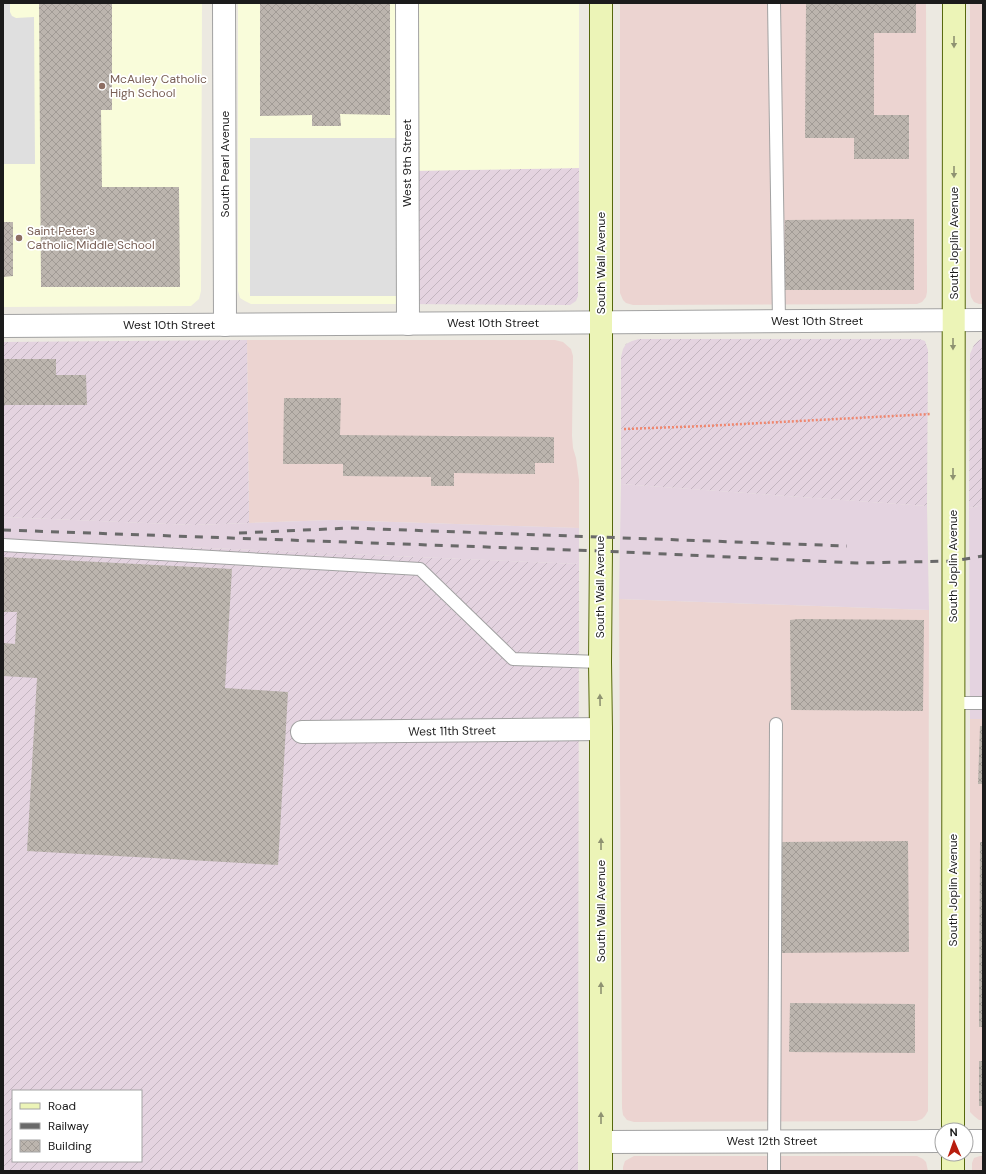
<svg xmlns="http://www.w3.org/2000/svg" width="986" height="1174" font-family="'DM Sans',sans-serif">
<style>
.commercial{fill:#ecd4d1}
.industrial{fill:url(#industrial-furrows);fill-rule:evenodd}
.education{fill:#f9fcda}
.railway{fill:#e4d3e0}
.parking{fill:#dfdfdf}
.building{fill:url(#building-cross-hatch)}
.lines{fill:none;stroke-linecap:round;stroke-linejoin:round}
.lane-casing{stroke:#a2a2a2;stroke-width:14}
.street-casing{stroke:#a2a2a2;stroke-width:24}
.secondary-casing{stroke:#56680c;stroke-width:24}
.path{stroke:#ef876f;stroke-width:2.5;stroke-dasharray:2 2;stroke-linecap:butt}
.lane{stroke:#fff;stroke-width:12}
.street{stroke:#fff;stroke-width:22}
.secondary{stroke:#ecf4b7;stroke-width:22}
.rail{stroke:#696969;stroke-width:3;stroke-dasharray:8 8;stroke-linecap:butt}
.oneway{fill:#8e9271}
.education-dot{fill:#8d6e63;stroke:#fff;stroke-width:1.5}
.labels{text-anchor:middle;stroke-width:3.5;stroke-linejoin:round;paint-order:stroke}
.education-label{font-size:12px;fill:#785e54;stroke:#fff;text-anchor:start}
.street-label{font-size:12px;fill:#1b1b1b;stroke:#fff}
</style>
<defs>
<pattern id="industrial-furrows" width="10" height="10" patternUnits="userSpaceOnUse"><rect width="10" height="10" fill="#e4d3e0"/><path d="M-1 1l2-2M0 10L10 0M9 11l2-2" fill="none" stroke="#c3b5c0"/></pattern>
<pattern id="building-cross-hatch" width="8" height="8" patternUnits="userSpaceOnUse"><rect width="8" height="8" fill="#bcb5ae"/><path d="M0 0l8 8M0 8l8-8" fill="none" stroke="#a19b95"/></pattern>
</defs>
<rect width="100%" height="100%" fill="#ece9e1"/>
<g class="commercial">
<polygon points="620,3 926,3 927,292 926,297 922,302 917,304 633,305 626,303 623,300 620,293"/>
<polygon points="970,3 983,3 983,304 979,304 974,302 971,297 970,292"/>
<polygon points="247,340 555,340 563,342 571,349 573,356 572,436 573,448 576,458 579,480 579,528 332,520 249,523"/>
<polygon points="619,599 929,610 928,1111 925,1116 922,1119 916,1121 634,1122 627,1120 623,1115 622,1108"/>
<polygon points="970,719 983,719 983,1120 979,1120 974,1116 970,1112"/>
<polygon points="634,1156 917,1156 923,1159 926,1162 928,1171 623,1171 623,1167 625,1161"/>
<polygon points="980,1156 983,1156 983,1171 972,1171 972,1163 974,1158"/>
</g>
<g class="industrial">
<polygon points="579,168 578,296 576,301 570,305 402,304 401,171"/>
<polygon points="983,338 983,505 969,508 970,354 974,345 978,341"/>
<polygon points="639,339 919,339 925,341 928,350 927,506 621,484 621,357 623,349 626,344 632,341"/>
<polygon points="247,340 249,523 194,525 3,517 3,342"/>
<path d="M3,539L579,564L578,1171H3ZM13,1091H141V1161H13Z"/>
</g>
<g class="education">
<polygon points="3,3 202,3 201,291 199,299 191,306 3,307"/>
<polygon points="238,3 579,3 579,168 401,171 402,304 251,304 245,301 240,298 238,291"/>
</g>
<g class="railway">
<polygon points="621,484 927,506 929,610 619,599"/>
<polygon points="983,505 983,719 970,719 969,508"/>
<polygon points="3,517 194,525 332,520 579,528 579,564 3,539"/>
</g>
<g class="parking">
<polygon points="3,3 10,3 10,12 12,16 16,18 34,17 35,164 3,164"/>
<polygon points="982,3 983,3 983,170 981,170"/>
<rect x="250" y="138" width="148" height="158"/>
</g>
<g class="building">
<polygon points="39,3 112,3 112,110 101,110 102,187 179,187 180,287 41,287"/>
<polygon points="260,3 390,3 390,115 340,114 341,126 312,126 312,115 260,116"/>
<polygon points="806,3 916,3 916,33 874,33 874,115 909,115 909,159 854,159 854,138 805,138"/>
<polygon points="914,219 914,290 785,290 785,220"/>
<polygon points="3,222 13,222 13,276 3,277"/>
<polygon points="3,359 56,359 56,375 86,375 87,405 3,405"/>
<polygon points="284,398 341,398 340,435 554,437 554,463 535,463 535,474 454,473 454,486 431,486 431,477 343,476 343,464 283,464"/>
<polygon points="3,557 232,569 225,688 288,692 278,865 27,851 37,678 3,676 4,643 15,644 17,612 3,612"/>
<polygon points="799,619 924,620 923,711 791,710 790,620"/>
<polygon points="980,726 983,726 983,784 978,784"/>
<polygon points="908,841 909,952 781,953 780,842"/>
<polygon points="980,842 983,842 983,1027 979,1027"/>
<polygon points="790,1003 915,1004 915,1053 789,1052"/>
<rect x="979" y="1061" width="4" height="45"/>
</g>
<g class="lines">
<g class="lane-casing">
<g id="lane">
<polyline points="774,3 779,321"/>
<polyline points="3,545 420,569 513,659 600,662"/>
<polyline points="953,703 983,703"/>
<polyline points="774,1171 776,724"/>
</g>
</g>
<g class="street-casing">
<g id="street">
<polyline points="224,3 225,325"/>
<polyline points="407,3 408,324"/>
<polyline points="3,326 983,320"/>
<polyline points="302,732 601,729"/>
<polyline points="966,1141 983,1141"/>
<polyline points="601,1142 942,1141"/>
</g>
</g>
<g class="secondary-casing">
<g id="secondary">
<polyline points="953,1130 954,3"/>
<polyline points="601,1171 601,729 600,662 601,551 601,3"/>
<polyline points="953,1171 953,1154"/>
</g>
</g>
<polyline class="path" points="624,429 705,426 931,414"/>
<use href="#lane" class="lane"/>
<use href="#street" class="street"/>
<use href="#secondary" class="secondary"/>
<g class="rail">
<polyline points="3,530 601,551 857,563 953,561 983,556"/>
<polyline points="239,533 350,528 847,546"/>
</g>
</g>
<defs><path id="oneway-solid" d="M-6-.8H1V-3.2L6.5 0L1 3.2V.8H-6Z"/></defs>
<g class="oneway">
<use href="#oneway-solid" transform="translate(954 42) rotate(90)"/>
<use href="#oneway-solid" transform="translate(954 172) rotate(90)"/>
<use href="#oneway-solid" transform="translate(953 344) rotate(90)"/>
<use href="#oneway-solid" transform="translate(953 474) rotate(90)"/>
<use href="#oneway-solid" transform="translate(600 700) rotate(-91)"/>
<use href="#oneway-solid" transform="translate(601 844) rotate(-90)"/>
<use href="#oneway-solid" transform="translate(601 988) rotate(-90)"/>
<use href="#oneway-solid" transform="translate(601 1118) rotate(-90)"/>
</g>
<g class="education-dot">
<circle cx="102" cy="86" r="4"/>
<circle cx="19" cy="238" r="4"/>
</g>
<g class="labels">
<g class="education-label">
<text x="110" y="83">McAuley Catholic<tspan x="110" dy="14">High School</tspan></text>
<text x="27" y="235">Saint Peter's<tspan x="27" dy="14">Catholic Middle School</tspan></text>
</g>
<g class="street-label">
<text transform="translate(407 163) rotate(-90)" y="4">West 9th Street</text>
<text transform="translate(225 164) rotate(-90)" y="4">South Pearl Avenue</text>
<text transform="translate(954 243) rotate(-90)" y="4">South Joplin Avenue</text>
<text transform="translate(601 263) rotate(-90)" y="4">South Wall Avenue</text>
<text x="817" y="325">West 10th Street</text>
<text x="493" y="327">West 10th Street</text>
<text x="169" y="329">West 10th Street</text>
<text transform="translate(953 566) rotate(-90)" y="4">South Joplin Avenue</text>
<text transform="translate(600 587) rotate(-90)" y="4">South Wall Avenue</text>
<text transform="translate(452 731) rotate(-1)" y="4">West 11th Street</text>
<text transform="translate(953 890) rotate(-90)" y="4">South Joplin Avenue</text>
<text transform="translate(601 911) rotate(-90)" y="4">South Wall Avenue</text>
<text x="772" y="1145">West 12th Street</text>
</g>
</g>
<rect width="986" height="1174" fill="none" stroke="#1b1b1b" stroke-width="8"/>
<rect x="12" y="1090" width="130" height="72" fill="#ffffff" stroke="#a4a4a4"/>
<rect x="20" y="1103" width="20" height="6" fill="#ecf4b7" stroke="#a4a4a4"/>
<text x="48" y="1110" font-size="12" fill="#1b1b1b">Road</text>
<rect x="20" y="1123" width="20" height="6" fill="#696969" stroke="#a4a4a4"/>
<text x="48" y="1130" font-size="12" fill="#1b1b1b">Railway</text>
<rect x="20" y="1140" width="20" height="12" fill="url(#building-cross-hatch)" stroke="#a4a4a4"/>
<text x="48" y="1150" font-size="12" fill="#1b1b1b">Building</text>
<g transform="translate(954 1142) rotate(358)"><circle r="19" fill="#ffffff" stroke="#a4a4a4"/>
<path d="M0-3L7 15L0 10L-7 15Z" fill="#b81d0e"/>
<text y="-6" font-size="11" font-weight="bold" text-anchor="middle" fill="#1b1b1b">N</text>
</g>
</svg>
